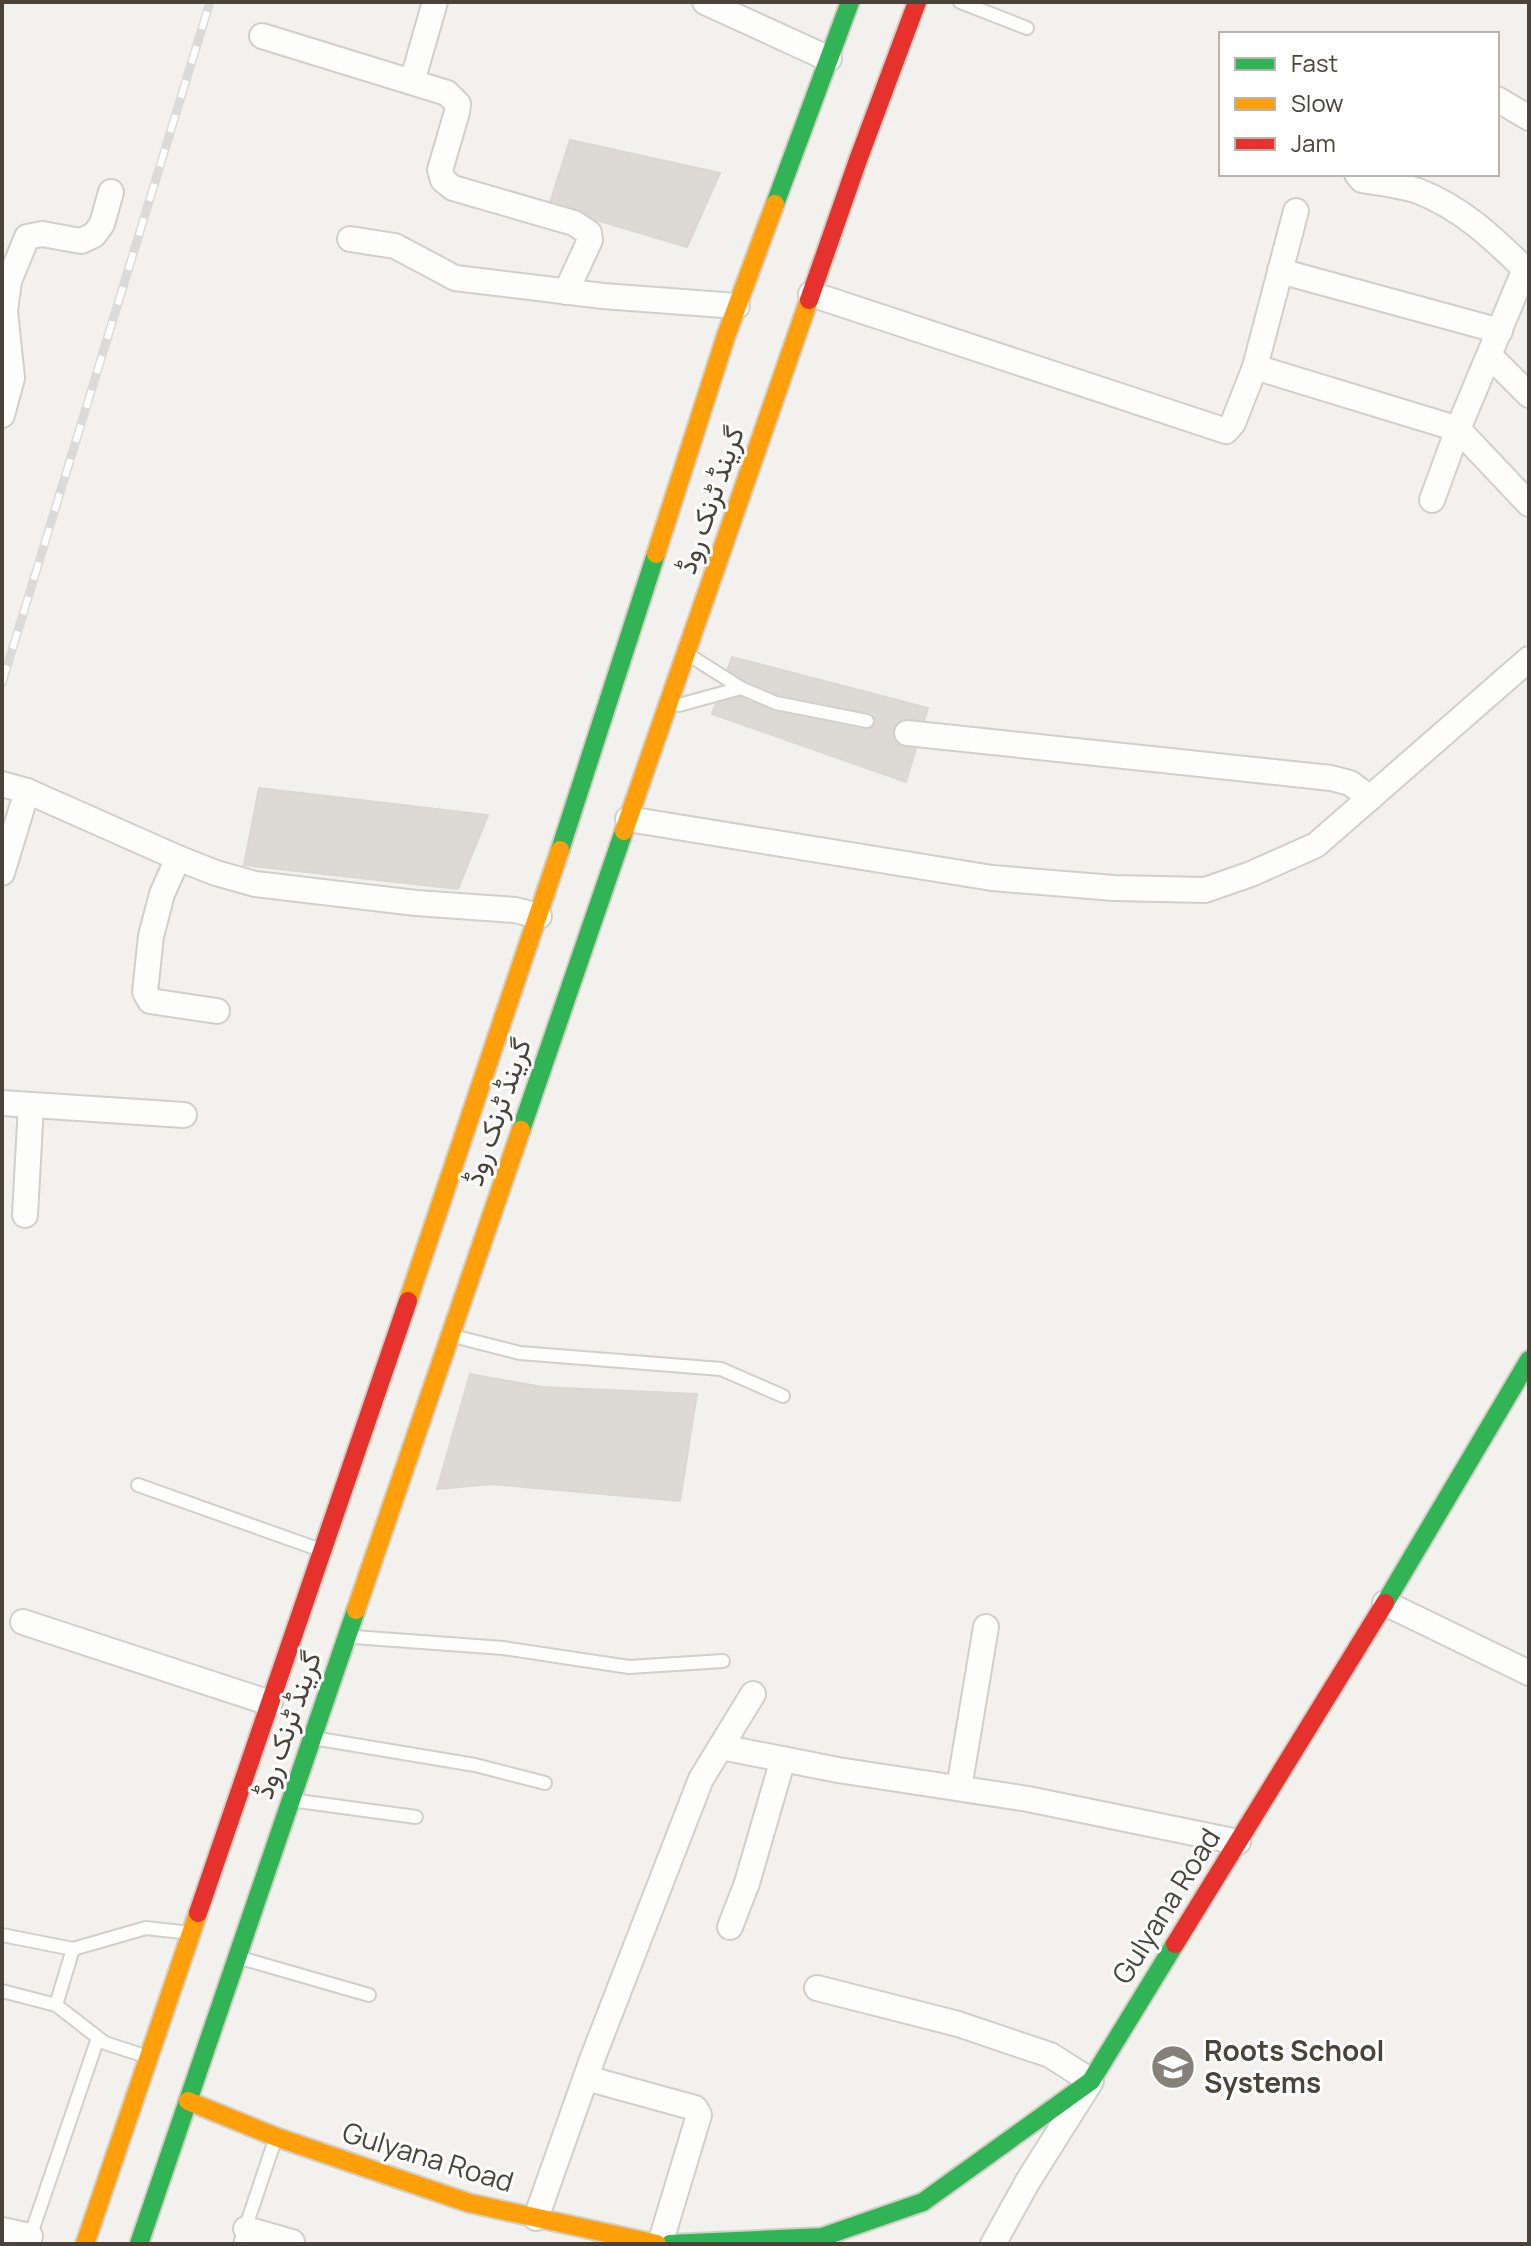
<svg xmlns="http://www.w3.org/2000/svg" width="1531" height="2246" font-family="Manrope,Vazirmatn,sans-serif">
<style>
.building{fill:#dddad6;stroke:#dbd8d3;stroke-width:2}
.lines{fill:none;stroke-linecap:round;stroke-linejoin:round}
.lane-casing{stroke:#d1cfcb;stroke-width:16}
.street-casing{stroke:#d1cfcb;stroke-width:28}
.fast-casing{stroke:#d2cec4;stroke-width:22}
.slow-casing{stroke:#d2cec4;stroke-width:22}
.jam-casing{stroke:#d2cec4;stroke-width:22}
.lane{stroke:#fdfdfc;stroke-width:12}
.street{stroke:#fdfdfc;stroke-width:24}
.fast{stroke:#30b455;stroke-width:18}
.slow{stroke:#ff9f0a;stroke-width:18}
.jam{stroke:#e5322d;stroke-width:18}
.rail-casing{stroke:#dadad9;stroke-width:9}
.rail{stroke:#fff;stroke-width:6;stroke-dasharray:18;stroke-linecap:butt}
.labels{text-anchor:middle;stroke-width:6;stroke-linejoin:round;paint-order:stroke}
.street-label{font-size:28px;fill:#4a4339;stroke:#fff}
.poi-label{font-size:28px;font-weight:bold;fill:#4a4339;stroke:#fff;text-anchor:start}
</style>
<rect width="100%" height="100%" fill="#f3f1ed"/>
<g class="building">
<polygon points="570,140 720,173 687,247 549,206"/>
<polygon points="732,657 928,708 906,782 712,714"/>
<polygon points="259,788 488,815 458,889 244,865"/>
<polygon points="470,1374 542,1387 697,1394 680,1501 492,1484 437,1489"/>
</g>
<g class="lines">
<g class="lane-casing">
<g id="lane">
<polyline points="960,2 1027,28"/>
<polyline points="692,657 741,688 776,703 867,721"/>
<polyline points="679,705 741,688"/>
<polyline points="457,1337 520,1353 721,1369 783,1396"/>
<polyline points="138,1485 315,1548"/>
<polyline points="354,1637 503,1648 629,1667 723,1661"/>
<polyline points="319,1739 475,1765 545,1783"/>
<polyline points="298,1801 416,1817"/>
<polyline points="2,1935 73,1949 146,1928 182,1932"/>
<polyline points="244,1959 369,1995"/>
<polyline points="2,1991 56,2005 105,2043 142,2055"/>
<polyline points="56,2005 73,1949"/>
<polyline points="30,2237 98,2038"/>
<polyline points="240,2244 275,2140"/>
</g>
</g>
<g class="street-casing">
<g id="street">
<polyline points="705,2 829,59"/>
<polyline points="262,36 447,93 458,104 457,112 440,170 443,180 453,188 574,223 589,233 590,240 566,292"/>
<polyline points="412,82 435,2"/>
<polyline points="1497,99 1529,118"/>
<path d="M1357,174L1362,180C1380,183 1401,185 1418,191C1464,209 1494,239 1529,273"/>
<polyline points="350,239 395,246 455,278 603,296 737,306"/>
<polyline points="1280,271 1500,331"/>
<polyline points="811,294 1226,431 1233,423 1255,367 1296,211"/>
<polyline points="1490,356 1529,395"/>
<polyline points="1255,367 1458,429 1529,504"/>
<polyline points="2,415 12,378 5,311 9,281 27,237 42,234 81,241 94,235 102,224 111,192"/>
<polyline points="1432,500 1458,429 1525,269"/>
<polyline points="907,733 1331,778 1350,783 1370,798"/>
<polyline points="2,784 27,791 178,858 216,873 255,884 416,903 515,910 539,916"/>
<polyline points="628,819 992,878 1114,888 1205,890 1251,874 1316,845 1529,659"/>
<polyline points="178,858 162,894 151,936 145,992 150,1001 217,1011"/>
<polyline points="2,873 27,791"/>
<polyline points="2,1103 184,1115"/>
<polyline points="25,1215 31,1105"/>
<polyline points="1385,1603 1529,1673"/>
<polyline points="23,1622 270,1703"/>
<polyline points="721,1747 838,1770 1028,1799 1238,1842"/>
<polyline points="959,1788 986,1627"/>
<polyline points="730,1927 747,1883 783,1759"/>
<polyline points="817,1988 958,2024 1050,2055 1091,2081 1028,2181 993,2244"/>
<polyline points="586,2078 695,2108 699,2115 660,2244"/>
<polyline points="536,2218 593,2057 701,1779 753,1694"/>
<polyline points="246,2229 292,2242"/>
<polyline points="2,2230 30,2236"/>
</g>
</g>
<g class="fast-casing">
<g id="fast">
<polyline points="775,204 850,2"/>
<polyline points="560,850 656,554"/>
<polyline points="521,1130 624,831"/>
<polyline points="1385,1603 1529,1360"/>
<polyline points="139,2244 356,1610"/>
<polyline points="670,2244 822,2237 923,2202 1091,2081 1175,1944"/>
</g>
</g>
<g class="slow-casing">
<g id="slow">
<polyline points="656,554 726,336 775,204"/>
<polyline points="624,831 809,300"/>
<polyline points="408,1301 560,850"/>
<polyline points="356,1610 521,1130"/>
<polyline points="188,2101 276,2137 469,2203 657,2244"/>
<polyline points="85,2244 198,1913"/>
</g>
</g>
<g class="jam-casing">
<g id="jam">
<polyline points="809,300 858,160 917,2"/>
<polyline points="198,1913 408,1301"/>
<polyline points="1175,1944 1385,1603"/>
</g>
</g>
<use href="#lane" class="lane"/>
<use href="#street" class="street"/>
<use href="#fast" class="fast"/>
<use href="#slow" class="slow"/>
<use href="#jam" class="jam"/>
<g class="rail-casing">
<polyline id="rail" points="2,683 210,2"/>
</g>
<use href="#rail" class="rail"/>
</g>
<defs>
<g id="school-disc" transform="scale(2.3)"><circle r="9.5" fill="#858078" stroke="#fff"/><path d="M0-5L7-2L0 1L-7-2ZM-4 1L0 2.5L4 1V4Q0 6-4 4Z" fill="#fff"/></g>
</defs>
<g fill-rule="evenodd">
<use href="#school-disc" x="1173" y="2067"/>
</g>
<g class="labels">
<g class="street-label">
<text transform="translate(710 500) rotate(-71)" y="10">گرینڈ ٹرنک روڈ</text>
<text transform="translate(497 1112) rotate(-71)" y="10">گرینڈ ٹرنک روڈ</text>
<text transform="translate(287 1725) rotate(-71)" y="10">گرینڈ ٹرنک روڈ</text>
<text transform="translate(1166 1906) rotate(-58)" y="10">Gulyana Road</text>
<text transform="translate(428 2157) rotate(17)" y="10">Gulyana Road</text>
</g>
<g class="poi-label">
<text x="1204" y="2061">Roots School<tspan x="1204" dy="32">Systems</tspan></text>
</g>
</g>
<rect width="1531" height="2246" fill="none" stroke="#4a4339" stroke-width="8"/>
<rect x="1219" y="32" width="280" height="144" fill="#ffffff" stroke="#b7b4b0" stroke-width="2"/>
<rect x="1235" y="58" width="40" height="12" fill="#30b455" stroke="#b7b4b0" stroke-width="2"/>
<text x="1291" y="72" font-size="24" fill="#4a4339">Fast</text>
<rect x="1235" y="98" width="40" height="12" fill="#ff9f0a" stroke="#b7b4b0" stroke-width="2"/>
<text x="1291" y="112" font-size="24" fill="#4a4339">Slow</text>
<rect x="1235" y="138" width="40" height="12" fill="#e5322d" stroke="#b7b4b0" stroke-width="2"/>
<text x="1291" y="152" font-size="24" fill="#4a4339">Jam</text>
</svg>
